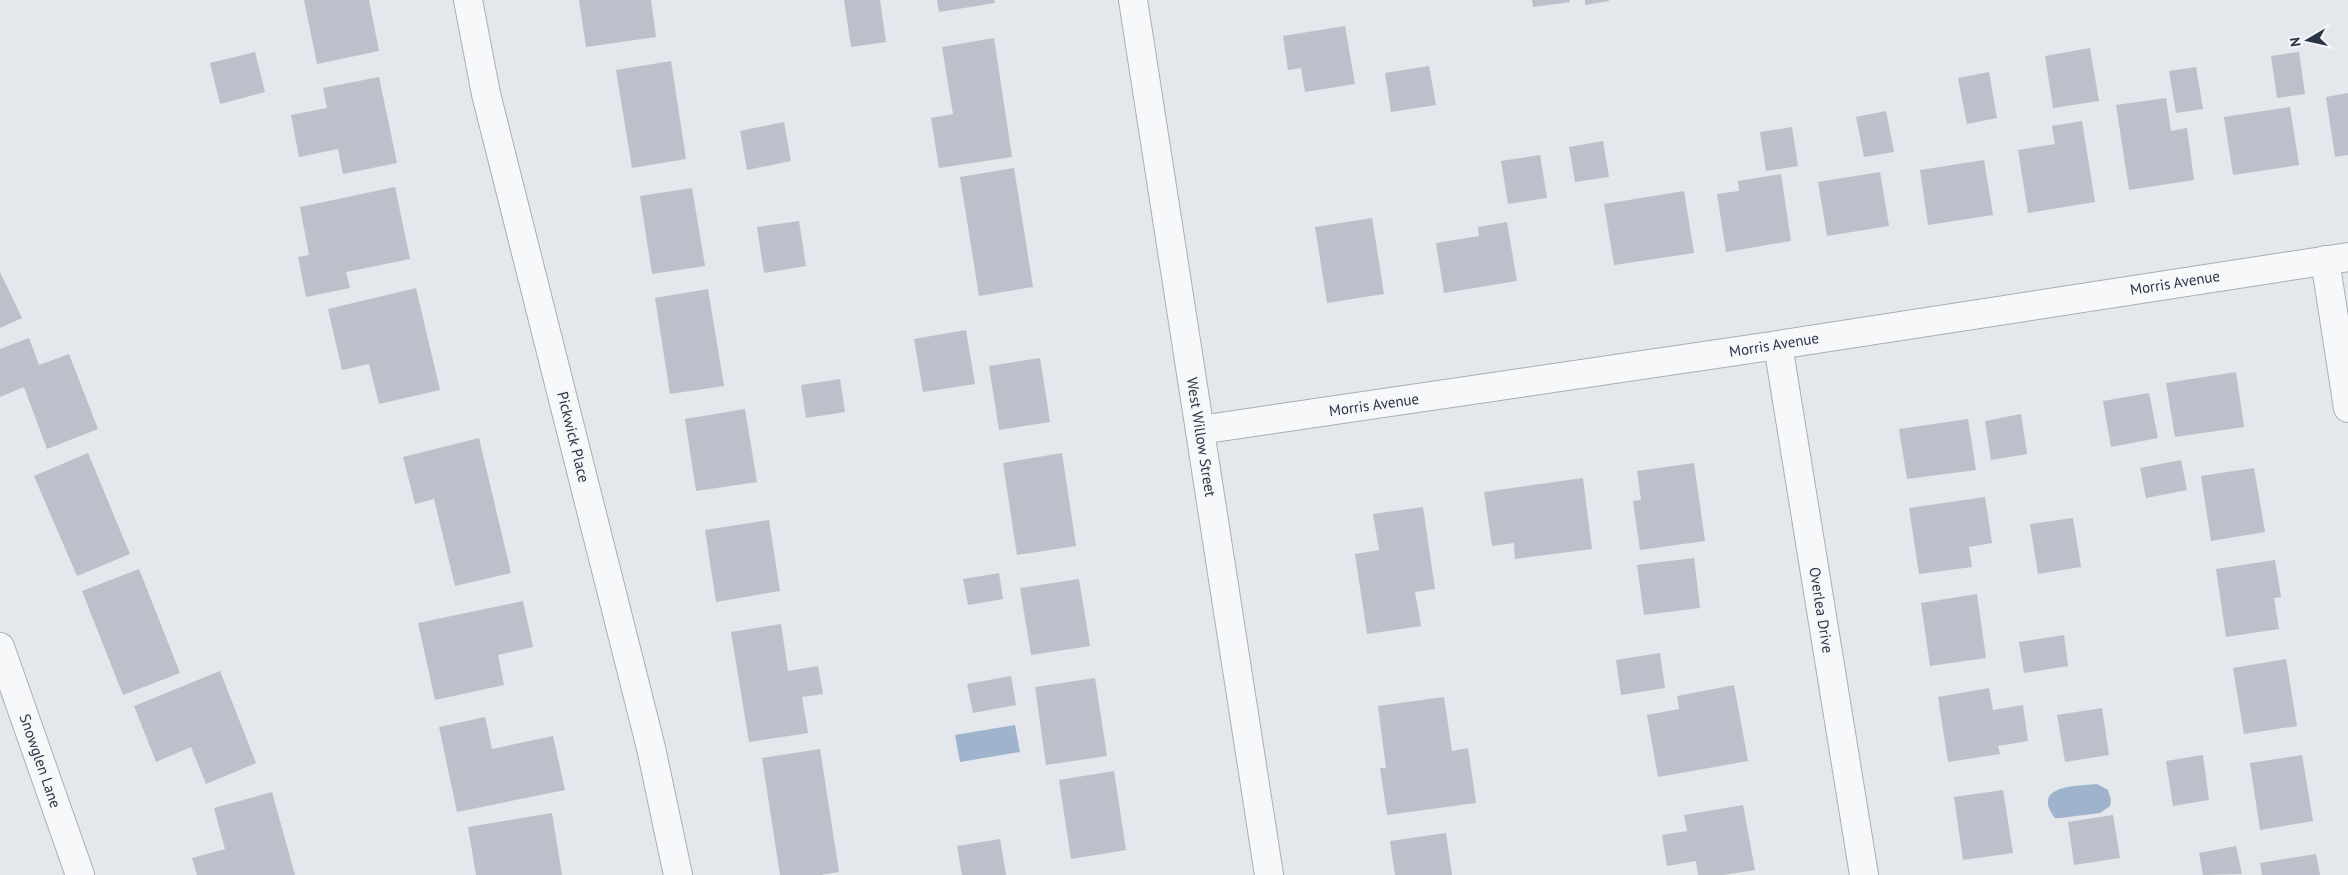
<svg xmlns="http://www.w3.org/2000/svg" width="2348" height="875" font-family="'PT Sans',sans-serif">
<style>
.water{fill:#9fb4cc}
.building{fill:#bbc0ca}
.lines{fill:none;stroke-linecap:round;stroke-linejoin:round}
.minor-casing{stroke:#a9aeb7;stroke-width:30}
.minor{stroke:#f7f8fa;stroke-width:28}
.labels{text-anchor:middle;stroke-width:4;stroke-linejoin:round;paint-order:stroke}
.street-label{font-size:15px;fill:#2b3445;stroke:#f4f6f9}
</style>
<rect width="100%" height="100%" fill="#e4e7ec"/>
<g class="water">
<polygon points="1015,725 1020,752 960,762 955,735"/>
<path d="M2097,784L2108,790L2111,800L2110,806L2100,813L2060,818H2055C2030,785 2077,786 2097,784Z"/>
</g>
<g class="building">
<polygon points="304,0 369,0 379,51 317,64"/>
<polygon points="579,0 651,0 656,37 586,47"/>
<polygon points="844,0 880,0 886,42 851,47"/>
<polygon points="937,0 994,0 995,3 939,12"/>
<polygon points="1532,0 1570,0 1570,2 1533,7"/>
<polygon points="1585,0 1609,0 1609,1 1585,5"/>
<polygon points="1345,26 1355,84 1305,92 1301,68 1288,70 1283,36"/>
<polygon points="994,38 1012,157 939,168 931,118 953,114 942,47"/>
<polygon points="2090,48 2099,101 2053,108 2045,56"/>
<polygon points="255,52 265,92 220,104 210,63"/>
<polygon points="2299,52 2305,94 2277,98 2271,56"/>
<polygon points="671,61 686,159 632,168 616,70"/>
<polygon points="1429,66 1436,105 1391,112 1385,73"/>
<polygon points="2196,67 2203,109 2176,113 2169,71"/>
<polygon points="1989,72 1997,118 1967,124 1958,78"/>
<polygon points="379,77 397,163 343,174 338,149 299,157 291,115 327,108 323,88"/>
<polygon points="2348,93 2348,155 2335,157 2326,97"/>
<polygon points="2166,98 2171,131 2187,128 2194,180 2129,190 2116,105"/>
<polygon points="2290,107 2299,165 2233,175 2224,117"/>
<polygon points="1886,111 1894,152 1864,157 1856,117"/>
<polygon points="2082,121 2095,202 2028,213 2018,150 2055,144 2052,126"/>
<polygon points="784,122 791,161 747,170 740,131"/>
<polygon points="1792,127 1798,166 1766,171 1760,132"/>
<polygon points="1603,141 1609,177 1575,182 1569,147"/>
<polygon points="1540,155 1547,198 1508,204 1501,161"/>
<polygon points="1984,160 1993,215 1928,225 1920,170"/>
<polygon points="1014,168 1033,287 979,296 960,177"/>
<polygon points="1880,172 1889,226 1827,236 1818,182"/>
<polygon points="1781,174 1791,241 1726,252 1717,194 1739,191 1738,181"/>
<polygon points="395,187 410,259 346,272 350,288 306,297 298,257 309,255 300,207"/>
<polygon points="692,188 705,266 652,274 640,196"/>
<polygon points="1684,191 1694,253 1614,265 1604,204"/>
<polygon points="1372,218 1384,294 1327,303 1315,227"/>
<polygon points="799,221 806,266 764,273 757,227"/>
<polygon points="1507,222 1517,281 1444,293 1436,243 1479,236 1478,227"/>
<polygon points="0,272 22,318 0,328"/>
<polygon points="416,288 440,390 379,404 369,364 342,370 328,309"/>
<polygon points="708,289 724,386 670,394 655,298"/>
<polygon points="966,330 975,384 923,392 914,339"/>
<polygon points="29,338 39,365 69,354 98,429 47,449 24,387 0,397 0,349"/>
<polygon points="1040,358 1050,422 999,430 989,366"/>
<polygon points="2236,372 2244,427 2175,437 2166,383"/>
<polygon points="840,379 845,412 806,418 801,385"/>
<polygon points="2149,393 2158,438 2111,447 2103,401"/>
<polygon points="745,409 757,482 696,491 685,419"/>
<polygon points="2021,414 2027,454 1991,460 1985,421"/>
<polygon points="1968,419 1976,470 1907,479 1899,429"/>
<polygon points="479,438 511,573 455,586 434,499 415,504 403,457"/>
<polygon points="88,453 130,554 77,576 34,476"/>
<polygon points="1062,453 1076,546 1017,555 1003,463"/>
<polygon points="2181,460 2187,490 2146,498 2140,468"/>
<polygon points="1694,463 1705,541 1640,550 1633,501 1641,500 1637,471"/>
<polygon points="2254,468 2265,532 2211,541 2201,476"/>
<polygon points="1583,478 1592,549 1515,559 1514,543 1492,546 1484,492"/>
<polygon points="1985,497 1992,543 1969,547 1972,567 1919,574 1909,508"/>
<polygon points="1423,507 1435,589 1415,592 1421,626 1367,634 1355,554 1379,550 1373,514"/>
<polygon points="2073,518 2081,567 2038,574 2030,524"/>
<polygon points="769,520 780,591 716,602 705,530"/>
<polygon points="1694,558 1700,608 1644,615 1637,565"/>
<polygon points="2275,560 2281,597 2274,598 2279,629 2226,637 2216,569"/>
<polygon points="139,569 180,673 123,695 82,591"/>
<polygon points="999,573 1003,599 968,605 963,579"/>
<polygon points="1079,579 1090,646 1031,655 1020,588"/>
<polygon points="1977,594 1986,658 1930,666 1921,603"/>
<polygon points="523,601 533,647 498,655 504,685 435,700 418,623"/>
<polygon points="781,624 788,671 818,666 823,694 802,697 808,733 749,742 731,632"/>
<polygon points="2064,635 2068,666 2024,673 2019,642"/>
<polygon points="1660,653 1665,688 1621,695 1616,660"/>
<polygon points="2286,659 2297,726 2244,734 2233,668"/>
<polygon points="220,671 256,763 206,784 191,747 156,762 134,706"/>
<polygon points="1011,676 1016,705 973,713 967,684"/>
<polygon points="1095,678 1107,756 1046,765 1035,687"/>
<polygon points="1734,685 1748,761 1658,777 1647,715 1679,709 1677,696"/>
<polygon points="1989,688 1993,710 2023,705 2028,741 1998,746 2000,754 1948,762 1938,697"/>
<polygon points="1444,697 1452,751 1468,748 1476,803 1387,815 1380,768 1386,768 1378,706"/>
<polygon points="2102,708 2109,755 2065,762 2057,715"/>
<polygon points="485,717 492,749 553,736 565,790 457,812 439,727"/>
<polygon points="820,749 839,872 821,875 780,875 762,758"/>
<polygon points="2203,755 2209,800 2173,806 2166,761"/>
<polygon points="2302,755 2313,821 2260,830 2250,763"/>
<polygon points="1114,771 1126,850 1071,859 1059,780"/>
<polygon points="2003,790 2013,853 1963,860 1954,797"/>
<polygon points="272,792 295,875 197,875 192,858 225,849 214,808"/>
<polygon points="1743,805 1755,870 1724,875 1698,875 1696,861 1667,866 1662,835 1687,831 1684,815"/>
<polygon points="552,813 562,875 476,875 468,827"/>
<polygon points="2113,815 2120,858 2074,865 2068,822"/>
<polygon points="1446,833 1452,875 1395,875 1390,841"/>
<polygon points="1000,839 1006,875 962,875 957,846"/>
<polygon points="2236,846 2242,874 2203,875 2199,853"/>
<polygon points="2316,854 2320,875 2262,875 2260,863"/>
</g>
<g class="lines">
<g class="minor-casing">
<g id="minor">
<polyline points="468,0 486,94 651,748 678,875"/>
<polyline points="1133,0 1269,875"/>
<polyline points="2325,260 2348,408"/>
<polyline points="1778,345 1864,875"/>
<polyline points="1200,430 1778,345 2348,257"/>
<polyline points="0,647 80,875"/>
</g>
</g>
<use href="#minor" class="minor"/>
</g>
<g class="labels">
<g class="street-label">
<text transform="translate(2175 283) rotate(-9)" y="5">Morris Avenue</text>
<text transform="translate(1774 345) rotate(-9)" y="5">Morris Avenue</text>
<text transform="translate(1374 405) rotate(-8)" y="5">Morris Avenue</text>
<text transform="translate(573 437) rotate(76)" y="5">Pickwick Place</text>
<text transform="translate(1201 437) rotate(81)" y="5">West Willow Street</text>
<text transform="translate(1821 610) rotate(81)" y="5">Overlea Drive</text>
<text transform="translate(40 761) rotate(71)" y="5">Snowglen Lane</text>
</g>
</g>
<g transform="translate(2308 40) rotate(261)" stroke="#f4f6f9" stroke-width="4" paint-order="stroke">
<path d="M0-4L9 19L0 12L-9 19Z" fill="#2b3445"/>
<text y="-8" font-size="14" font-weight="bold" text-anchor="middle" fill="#2b3445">N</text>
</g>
</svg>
